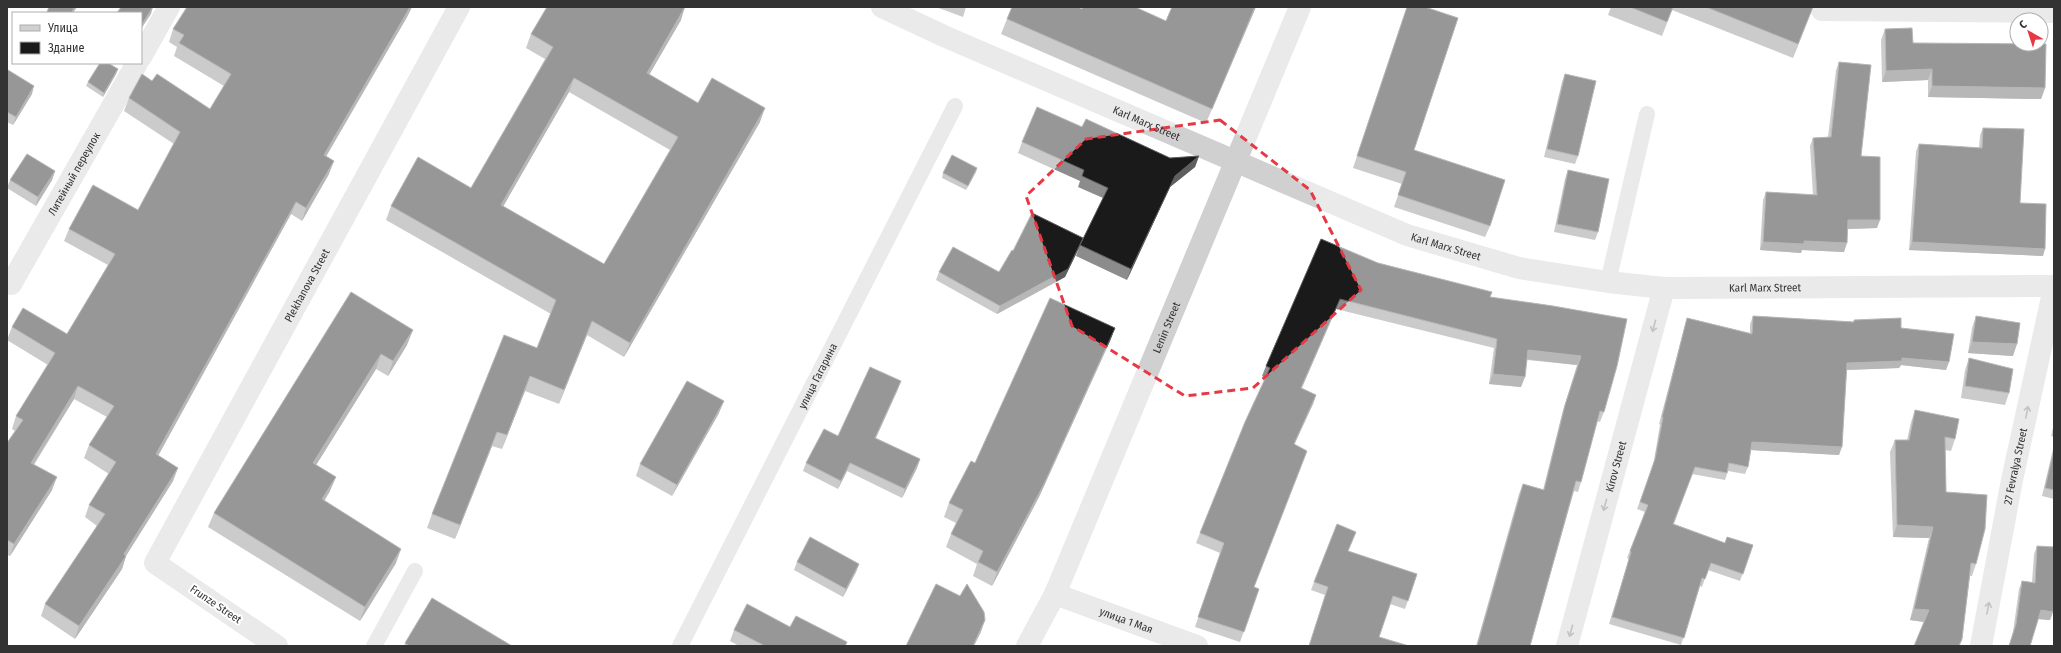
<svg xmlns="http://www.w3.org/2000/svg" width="2061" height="653" font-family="'Fira Sans Condensed',sans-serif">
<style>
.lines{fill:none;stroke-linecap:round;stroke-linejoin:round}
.service{stroke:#d0d0d0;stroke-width:16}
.minor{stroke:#d0d0d0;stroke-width:22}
.tertiary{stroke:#d0d0d0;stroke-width:22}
.wall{fill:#8c8c8c;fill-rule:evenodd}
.shaded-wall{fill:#5f5f5f}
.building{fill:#1a1a1a;stroke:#5f5f5f;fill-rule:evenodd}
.oneway{stroke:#7a7a7a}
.marked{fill:none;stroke:#e63946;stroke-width:3;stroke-dasharray:8 5;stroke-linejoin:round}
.labels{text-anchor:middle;stroke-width:4;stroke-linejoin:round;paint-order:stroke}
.street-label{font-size:11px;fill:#333;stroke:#fff}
</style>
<rect width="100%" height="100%" fill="#fff"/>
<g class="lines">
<g class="service">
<polyline points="1608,282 1647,114"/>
<polyline points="374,646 415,571"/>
<path id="s1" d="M680,646L955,106"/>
</g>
<g class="minor">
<path id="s2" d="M882,7L946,37L1407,235L1519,268L1608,282L1664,288"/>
<polyline points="1822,10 2054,12"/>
<polyline points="141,57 169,7"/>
<path id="s3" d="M11,284L137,63"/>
<path id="s4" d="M1055,594L1197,646"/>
<path id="s5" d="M277,646L155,563L459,7"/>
</g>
<g class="tertiary">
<path id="s6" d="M1027,646L1055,594L1300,7"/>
<path id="s7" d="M1567,646L1664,288L2054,286"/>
<path id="s8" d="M1981,646L2012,480L2054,288"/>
</g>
</g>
<g class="wall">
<polygon points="197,7 412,7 407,17 326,157 329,174 302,221 291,214 158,455 173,481 126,556 122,569 75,639 41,616 45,604 97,526 85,517 89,505 109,474 84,458 89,445 107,417 74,399 34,465 52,490 10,556 7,555 7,443 15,431 12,429 16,416 48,365 7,340 12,327 67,334 108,265 64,241 69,229 138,210 174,144 124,111 129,98 152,81 210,109 224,86 174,56 177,47 169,42 173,29 196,8"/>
<polygon points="936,7 966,7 963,17"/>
<polygon points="1172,7 1256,7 1206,123 1001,34 1007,19 1082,9 1166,21"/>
<polygon points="1407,7 1414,150 1490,226 1485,237 1394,207 1402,184 1353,168"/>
<polygon points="1611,7 1813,7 1793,58 1672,10 1662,36 1608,15"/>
<path d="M681,20L649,75L698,103L760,122L624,357L587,335L559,404L525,391L502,449L492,446L455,539L427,528L432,514L537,348L551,314L386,220L391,206L471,188L545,59L526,48L531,34ZM569,92L670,150L604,264L503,206Z"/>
<polygon points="1885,29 1913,43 2045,88 2041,99 1928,97 1928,80 1882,82 1881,40"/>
<polygon points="1839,62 1877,228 1848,229 1844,252 1802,250 1801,253 1760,250 1763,200 1766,192 1813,195 1810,146 1813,138 1828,137 1836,70"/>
<polygon points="118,69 116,74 103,97 86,86 88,82"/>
<polygon points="7,70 32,94 13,125 7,122"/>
<polygon points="1565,74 1578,156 1575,164 1544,157 1562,82"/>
<polygon points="1082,127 1170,158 1199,156 1195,167 1170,187 1127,280 1076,256 1080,245 1103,198 1078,187 1080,181 1018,153 1022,142"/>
<polygon points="1983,128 2020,203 2043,256 1909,250 1916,151 1919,144 1979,148 1980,135"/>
<polygon points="977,168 966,190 942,178 943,173"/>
<polygon points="1568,170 1598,232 1595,240 1554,232 1565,179"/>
<polygon points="55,171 52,180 36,206 7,188 10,180"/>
<polygon points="1080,246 1065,277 997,314 936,280 939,272 999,272 1013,251"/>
<polygon points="1378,263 1490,297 1553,306 1604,412 1600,422 1597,421 1581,482 1578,492 1574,491 1530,646 1476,646 1519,494 1523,484 1543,490 1562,414 1577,365 1527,360 1521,387 1489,384 1494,348 1336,309 1302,388 1316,395 1313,404 1294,444 1254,587 1259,589 1240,642 1195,627 1220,553 1196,543 1200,533 1266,378 1262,376 1266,366"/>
<polygon points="351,292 407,345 388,376 376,369 316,465 330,491 324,501 396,563 360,621 208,527 214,513"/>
<polygon points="1753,316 1853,322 1854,320 1901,328 1946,370 1901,365 1899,368 1846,370 1839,455 1751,450 1748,467 1745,474 1728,471 1725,480 1692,474 1674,524 1725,543 1753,545 1740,581 1708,570 1702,587 1700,586 1681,645 1609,624 1629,559 1627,558 1645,512 1637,509 1653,466 1660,425 1659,424 1685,325 1687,318 1750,333 1750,324"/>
<polygon points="1976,316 2013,356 1968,353 1972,328"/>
<polygon points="1115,328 1110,341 1039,497 992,586 973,576 977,564 946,547 951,534 956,523 944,517 949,503 975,463"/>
<polygon points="1969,358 2009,393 2005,405 1961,398 1965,370"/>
<polygon points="898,389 876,438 920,459 917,468 902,498 847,471 838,489 803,471 806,463 838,436"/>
<polygon points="1915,410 1955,439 1951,451 1945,450 1946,492 1976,564 1972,576 1970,576 1962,639 1959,646 1914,646 1924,622 1910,620 1929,538 1893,537 1890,452 1895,440 1907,440 1911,422"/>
<polygon points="719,413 672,496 636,476 640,464"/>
<polygon points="2054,424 2054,437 2051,436"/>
<polygon points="2054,445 2054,499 2042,496"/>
<polygon points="2037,546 2053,612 2050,620 2038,619 2030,646 2009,646 2013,632 2019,589 2022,581 2032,582 2034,554"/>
<polygon points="1348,551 1417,574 1405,609 1390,604 1379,637 1409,646 1309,646 1325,595 1311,590 1314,582"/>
<polygon points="797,562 859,564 856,572 843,597 794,570"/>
<polygon points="790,627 847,642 845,646 739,646 730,641 734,630"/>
<polygon points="405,643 512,646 404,646"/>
</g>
<g class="shaded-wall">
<polygon points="75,7 77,7 73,13 71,13"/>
<polygon points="153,7 151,14 141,29 141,26"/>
<polygon points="410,7 412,7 407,17 319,168 324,155"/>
<polygon points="685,7 681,20 642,87 647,73"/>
<polygon points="1255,7 1256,7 1206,123 1212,109"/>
<polygon points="1813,7 1793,58 1798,44"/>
<polygon points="118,69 116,74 103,97 104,93"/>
<polygon points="1932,69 1928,80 1882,82 1886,71"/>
<polygon points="574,78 569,92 496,219 501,205"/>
<polygon points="34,86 32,94 13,125 16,117"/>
<polygon points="1932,86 2045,88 2041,99 1928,97"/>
<polygon points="765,108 760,122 624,357 630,343"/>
<polygon points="1199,156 1195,167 1170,187 1127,280 1131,269 1175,176"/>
<polygon points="334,161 329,174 302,221 306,208"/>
<polygon points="977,168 976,172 966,190"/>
<polygon points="55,171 52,180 36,206 38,197"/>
<polygon points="296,202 291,214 152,467 156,454"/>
<polygon points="1848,220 1880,220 1877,228 1845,229"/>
<polygon points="1083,238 1080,246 1065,277 997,314 1000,306"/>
<polygon points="1804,241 1847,243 1844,252 1802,250 1801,253 1760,250 1763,242"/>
<polygon points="1912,242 2045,249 2043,256 1909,250"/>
<polygon points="1340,299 1336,309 1297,398 1301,388"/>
<polygon points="592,321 587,335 559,404 564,390"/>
<polygon points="1115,328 1110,341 1039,497 992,586 997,572"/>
<polygon points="413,330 407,345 388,376 393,361"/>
<polygon points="1972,342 2017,344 2013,356 1968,353"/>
<polygon points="1528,350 1581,356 1577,365 1525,359"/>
<polygon points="381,354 376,369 308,478 313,463"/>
<polygon points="1902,358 1949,362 1946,370 1901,365 1899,368 1844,370 1847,363"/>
<polygon points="1493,374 1525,377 1521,387 1489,384"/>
<polygon points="530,376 525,391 502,449 507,435"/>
<polygon points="901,381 898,389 872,446 875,438"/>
<polygon points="78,386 74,399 26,476 31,463"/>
<polygon points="1316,395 1313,404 1290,454 1294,444"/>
<polygon points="724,401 719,413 672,496 677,485"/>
<polygon points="497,432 492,446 455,539 460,525"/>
<polygon points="1752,442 1842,447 1839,455 1750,450"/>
<polygon points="920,459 917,468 902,498 905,489"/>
<polygon points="850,463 847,471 838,489 841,481"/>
<polygon points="178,468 173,481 122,562 126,556 122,569 75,639 79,626 124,554"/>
<polygon points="57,477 52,490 10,556 14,544"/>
<polygon points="336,477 330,491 316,514 322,499"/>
<polygon points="1897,525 1933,527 1929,538 1893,537"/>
<polygon points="401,549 396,563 360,621 365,607"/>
<polygon points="859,564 856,572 843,597 846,589"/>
<polygon points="1914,609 1929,610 1924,622 1910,620"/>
<polygon points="2041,610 2053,612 2050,620 2038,619"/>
<polygon points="985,620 981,632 974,646 973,646"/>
</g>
<g class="building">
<polygon points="49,7 75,7 71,13 51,13 47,12"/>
<polygon points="121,7 153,7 141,26 141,13 117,13"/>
<polygon points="187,7 194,7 196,8 197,7 410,7 324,155 334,161 306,208 296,202 156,454 178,468 124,554 126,556 79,626 45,604 105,514 89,505 116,462 89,445 114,406 78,386 31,463 57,477 14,544 7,540 7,443 23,420 16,416 55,353 12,327 23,308 67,334 115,254 69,229 93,185 138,210 180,132 129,98 142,74 152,81 157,74 210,109 231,74 179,43 184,35 173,29"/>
<path d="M547,7H685L647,73L698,103L712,78L765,108L630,343L592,321L564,390L530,376L507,435L497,432L460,525L432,514L504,335L537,348L556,300L391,206L418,157L471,188L553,47L531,34ZM574,78L678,137L604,264L501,205Z"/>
<polygon points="1012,7 1078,7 1082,9 1083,7 1135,7 1166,21 1172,7 1255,7 1212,109 1007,19"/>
<polygon points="1407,7 1425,7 1458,18 1414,150 1505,180 1490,226 1398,195 1406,172 1357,156"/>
<polygon points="1630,7 1673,7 1667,22"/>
<polygon points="1706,7 1813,7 1798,44"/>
<polygon points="1912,28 1913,43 2046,44 2045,88 1932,86 1932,69 1886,71 1885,29"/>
<polygon points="1839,62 1871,65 1861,156 1880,157 1880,220 1848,220 1847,243 1804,241 1804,244 1763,242 1766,192 1817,195 1813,138 1831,137"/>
<polygon points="100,63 108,63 118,69 104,93 88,82"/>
<polygon points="7,70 8,70 34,86 16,117 7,112"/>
<polygon points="1565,74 1596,81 1578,156 1547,149"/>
<polygon points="1037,107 1082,127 1086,119 1170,158 1199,156 1175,176 1131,269 1080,245 1108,188 1082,176 1084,170 1022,142"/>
<polygon points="1983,128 2024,129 2020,203 2046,204 2045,249 1912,242 1919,144 1982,148"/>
<polygon points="27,154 55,171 38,197 10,180"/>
<polygon points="952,155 977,168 968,186 943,173"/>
<polygon points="1568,170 1609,179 1598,232 1557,224"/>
<polygon points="1032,213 1083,238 1068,269 1000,306 939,272 953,247 999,272 1012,250 1013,251"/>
<polygon points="1321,239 1378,263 1492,292 1490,297 1553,306 1627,319 1617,366 1604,412 1600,411 1581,482 1576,481 1530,646 1477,646 1523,484 1544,490 1565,405 1581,356 1528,350 1525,377 1493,374 1497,339 1340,299 1301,388 1316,395 1294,444 1307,451 1254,587 1259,589 1244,632 1198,617 1224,543 1200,533 1245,422 1270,368 1266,366"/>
<polygon points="351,292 413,330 393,361 381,354 313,463 336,477 322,499 401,549 365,607 214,513"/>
<polygon points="1050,298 1115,328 1044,484 997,572 978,562 983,551 951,534 963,510 949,503 971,461 975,463"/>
<polygon points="1753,316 1854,322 1854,320 1901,318 1901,328 1954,334 1949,362 1902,358 1902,361 1847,363 1842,447 1752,442 1748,467 1729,463 1727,473 1695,467 1673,524 1725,543 1727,537 1753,545 1743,574 1711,563 1705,579 1702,578 1684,638 1612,617 1631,552 1630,551 1648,505 1640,502 1655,459 1663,417 1662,417 1687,318 1752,334"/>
<polygon points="1976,316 2020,323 2017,344 1972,342"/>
<polygon points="1969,358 2013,369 2009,393 1965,386"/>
<polygon points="870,367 901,381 875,438 920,459 905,489 850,463 841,481 806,463 824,429 838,436"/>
<polygon points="687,381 724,401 677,485 640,464"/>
<polygon points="1915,410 1959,419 1955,439 1945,437 1946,492 1987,495 1985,529 1976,564 1971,563 1962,639 1959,646 1914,646 1929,610 1914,609 1933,527 1897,525 1895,440 1909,440"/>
<polygon points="2054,449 2054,490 2045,488"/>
<polygon points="1337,524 1356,532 1348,551 1417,574 1408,601 1393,596 1379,637 1409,646 1309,646 1328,587 1314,582"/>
<polygon points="810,537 859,564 846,589 797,562"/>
<polygon points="2037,546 2054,547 2054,606 2053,612 2041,610 2030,646 2009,646 2016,624 2022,581 2035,583"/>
<polygon points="936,584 960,596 967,584 984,612 985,620 973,646 906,646"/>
<polygon points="432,598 512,646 409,646 405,643"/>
<polygon points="747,604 790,627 796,616 847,642 845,646 765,646 734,630"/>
</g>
<defs><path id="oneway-shaft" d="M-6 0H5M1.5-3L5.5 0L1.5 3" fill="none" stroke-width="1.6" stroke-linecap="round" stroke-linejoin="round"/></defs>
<g class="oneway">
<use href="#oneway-shaft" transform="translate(1654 326) rotate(105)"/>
<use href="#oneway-shaft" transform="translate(2027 412) rotate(-78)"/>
<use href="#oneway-shaft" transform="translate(1605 505) rotate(105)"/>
<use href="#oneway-shaft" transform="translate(1988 608) rotate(-79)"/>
<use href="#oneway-shaft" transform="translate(1571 631) rotate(105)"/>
</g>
<path d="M0 0H2061V653H0ZM1220,120L1310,190L1361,290L1253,388L1185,396L1072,326L1026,196L1086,139Z" fill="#fff" fill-opacity=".55" fill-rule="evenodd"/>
<path class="marked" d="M1220,120L1310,190L1361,290L1253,388L1185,396L1072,326L1026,196L1086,139Z"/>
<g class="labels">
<g class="street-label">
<text dy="4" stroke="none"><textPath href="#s2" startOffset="289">Karl Marx Street</textPath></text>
<text dy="4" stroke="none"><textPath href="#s3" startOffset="127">Литейный переулок</textPath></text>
<text dy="4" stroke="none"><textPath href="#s2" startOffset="613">Karl Marx Street</textPath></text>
<text dy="4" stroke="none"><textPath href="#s5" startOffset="464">Plekhanova Street</textPath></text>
<text dy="4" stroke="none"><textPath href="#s7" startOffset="472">Karl Marx Street</textPath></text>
<text dy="4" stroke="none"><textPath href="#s6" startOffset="348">Lenin Street</textPath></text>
<text dy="4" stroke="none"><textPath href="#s1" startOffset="303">улица Гагарина</textPath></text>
<text dy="4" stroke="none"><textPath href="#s7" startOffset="186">Kirov Street</textPath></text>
<text dy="4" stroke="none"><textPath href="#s8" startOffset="183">27 Fevralya Street</textPath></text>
<text transform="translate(216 604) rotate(34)" y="4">Frunze Street</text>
<text dy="4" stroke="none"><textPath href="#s4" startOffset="76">улица 1 Мая</textPath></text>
</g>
</g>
<rect width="2061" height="653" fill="none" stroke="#333333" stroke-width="16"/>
<rect x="12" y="12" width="130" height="52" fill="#ffffff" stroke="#adadad"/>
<rect x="20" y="25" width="20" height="6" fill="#d0d0d0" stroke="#adadad"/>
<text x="48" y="32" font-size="12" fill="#333333">Улица</text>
<rect x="20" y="42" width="20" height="12" fill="#1a1a1a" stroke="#adadad"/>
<text x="48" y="52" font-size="12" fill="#333333">Здание</text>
<g transform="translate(2029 32) rotate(321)"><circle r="19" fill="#ffffff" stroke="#adadad"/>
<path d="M0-3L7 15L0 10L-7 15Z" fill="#e63946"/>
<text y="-6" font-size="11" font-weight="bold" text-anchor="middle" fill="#333333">С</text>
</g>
</svg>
